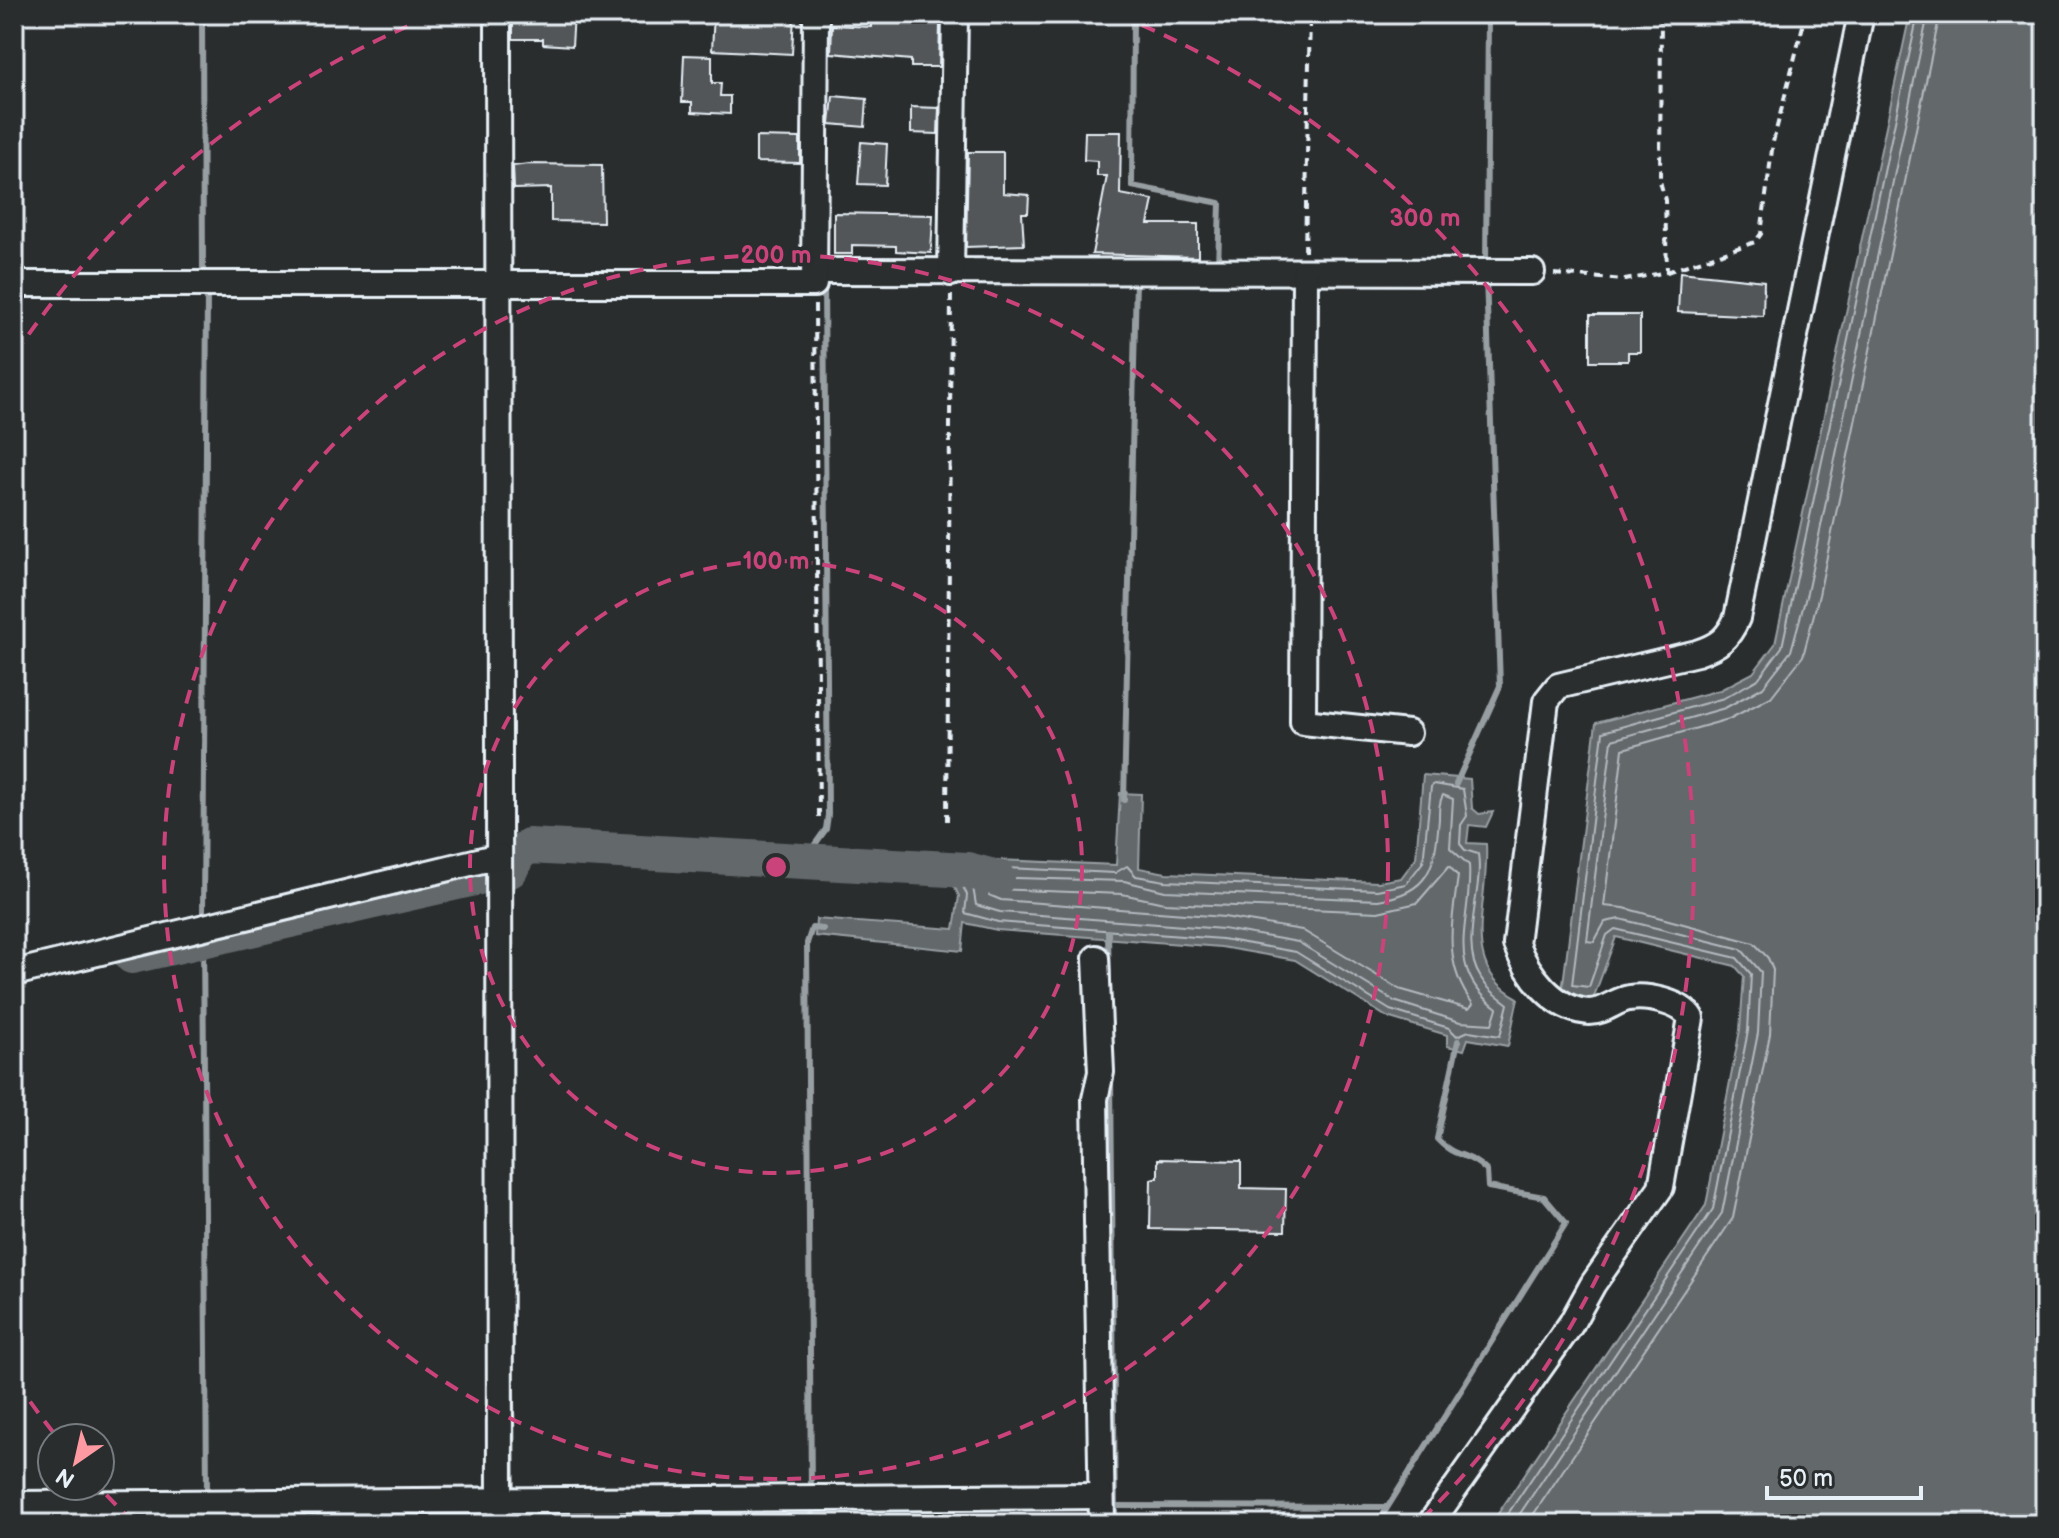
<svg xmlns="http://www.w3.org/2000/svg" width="2059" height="1538" font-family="'Balsamiq Sans',sans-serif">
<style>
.water{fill:#63686b;stroke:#989fa3;stroke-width:2}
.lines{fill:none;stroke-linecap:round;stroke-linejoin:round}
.shore{stroke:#b3bac0;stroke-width:2}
.stream{stroke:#989fa3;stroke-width:6}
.river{stroke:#63686b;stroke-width:36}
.building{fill:#535759;stroke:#e8f1f8;stroke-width:2}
.minor-casing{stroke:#e8f1f8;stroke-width:30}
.path{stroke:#e8f1f8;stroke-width:4;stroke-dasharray:8 6;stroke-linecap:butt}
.minor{stroke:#2a2d2e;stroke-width:24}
.ring{fill:none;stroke:#ca437a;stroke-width:4;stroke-dasharray:14 10}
.centre{fill:#ca437a;stroke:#2a2d2e;stroke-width:4}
.ring-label{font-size:24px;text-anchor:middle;font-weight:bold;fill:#ca437a;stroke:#2a2d2e;stroke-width:7;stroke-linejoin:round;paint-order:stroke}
</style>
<rect width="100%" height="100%" fill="#2a2d2e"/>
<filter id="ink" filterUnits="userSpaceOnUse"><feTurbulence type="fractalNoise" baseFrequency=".0125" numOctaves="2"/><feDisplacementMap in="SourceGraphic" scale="16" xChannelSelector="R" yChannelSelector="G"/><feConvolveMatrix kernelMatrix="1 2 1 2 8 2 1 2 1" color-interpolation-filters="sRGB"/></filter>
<g filter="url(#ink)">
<g class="water">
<polygon points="1910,14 2045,14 2045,1524 1491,1524 1706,1205 1740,1030 1744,976 1735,966 1616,937 1593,999 1562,992 1596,723 1720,690 1753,673 1775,644"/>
<path d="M1423,775L1470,779L1472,808L1479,814L1493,812L1486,827L1469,825L1467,843L1486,844C1490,903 1457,966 1518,998L1508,1046L1468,1039L1464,1050L1447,1046V1035L1387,1017L1295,960L1221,947L997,930L965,923L962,951L815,936L816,919L954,929L959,896L950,878L951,858L1116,865L1120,793L1141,794L1139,868L1166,873L1378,882L1401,878L1416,858Z"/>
</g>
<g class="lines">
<g class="shore">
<path d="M1434,784L1463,789L1467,816L1461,825L1460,844L1465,850L1478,854C1484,891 1458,944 1481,978C1488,990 1498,996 1508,1004L1500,1036L1469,1031L1457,1036L1449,1028L1390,1010L1296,952L1222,939L998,922L965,913L967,895L958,876L962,866L1115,873L1127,866L1136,876L1165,881L1377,890L1406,884L1423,862L1431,787Z"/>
<path d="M1443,795L1453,799L1450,848L1469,865C1473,920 1441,967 1497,1008L1492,1024L1460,1022L1394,1001L1298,942L1223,929L1000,912L976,905L972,881L976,877L1124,881L1165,891L1378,900C1430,893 1435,867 1439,819C1439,810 1439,802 1443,795Z"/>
<path d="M1449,866L1458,876C1452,922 1442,964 1473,1004L1469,1009L1399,989L1302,930L1224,917L1001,900L989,895L993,889L1122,894L1164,903L1378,912L1417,903Z"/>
<polyline points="1501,1524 1713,1209 1748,1031 1751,974 1737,958 1615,929 1607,935 1589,987 1572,985 1603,732 1724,698 1758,679 1782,647 1918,14"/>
<polyline points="1513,1524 1722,1213 1758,1033 1761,972 1741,949 1620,919 1605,922 1594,942 1587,941 1612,740 1725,708 1763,687 1791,651 1807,593 1928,14"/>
<polyline points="1527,1524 1733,1218 1770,1034 1773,970 1768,958 1754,943 1624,908 1604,906 1623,749 1729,719 1771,697 1803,656 1819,595 1940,14"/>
</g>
<g class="stream">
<polyline points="202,14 203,276"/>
<polyline points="1133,14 1132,186 1220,203 1218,267"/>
<polyline points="1486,265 1488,14"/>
<polyline points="1456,784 1500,686 1486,276"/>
<polyline points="1124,800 1136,279"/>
<polyline points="803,861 826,829 828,815 824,284"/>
<polyline points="203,917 207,291"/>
<polyline points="1108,932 1109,988"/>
<polyline points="203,935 207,1492"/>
<polyline points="1111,1076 1115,1524"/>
<polyline points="512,1388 513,1492"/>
<polyline points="811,1493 807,943 812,928 823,929"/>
<polyline points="812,1504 813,1524"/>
<polyline points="1113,1506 1387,1507"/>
<polyline points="374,1513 490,1513"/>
<polyline points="206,1524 206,1510"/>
<polyline points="513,1524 513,1508"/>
<path d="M1377,1524L1566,1223L1544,1197L1488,1187L1487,1171C1467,1151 1455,1159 1437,1139L1458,1041"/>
</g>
<polyline class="river" points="132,956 510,870 518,854 529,846 967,870 997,878"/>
</g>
<g class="building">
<polygon points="574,14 572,46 543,44 543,39 513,39 513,17"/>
<polygon points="714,14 794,14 792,54 712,50"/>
<polygon points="871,22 940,23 939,67 911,67 911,60 831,53 832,25 871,27"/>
<polygon points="684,55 712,56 712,83 721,83 720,96 730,96 730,114 692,112 692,102 682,102"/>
<polygon points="833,96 867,99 865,127 830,124"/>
<polygon points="911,107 939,108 938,134 911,133"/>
<polygon points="1085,132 1121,132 1120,194 1153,200 1148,224 1198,224 1198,257 1092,254 1107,176 1097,176 1097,161 1084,160"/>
<polygon points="756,137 800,138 800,163 756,162"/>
<polygon points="861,142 887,144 885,185 858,184"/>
<polygon points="968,152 1003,152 1003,193 1029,195 1028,213 1022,213 1024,245 966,247"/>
<polygon points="529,164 602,165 603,222 551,221 551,188 514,189 513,166"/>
<polygon points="834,213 933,215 931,253 896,251 896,246 852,245 852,254 834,254"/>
<polygon points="1680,272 1764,281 1763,316 1678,312"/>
<polygon points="1590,315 1640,315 1640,352 1628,352 1628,361 1590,361"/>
<polygon points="1158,1159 1241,1161 1241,1188 1286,1189 1285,1231 1150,1229 1151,1179 1158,1177"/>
</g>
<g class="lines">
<g class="minor-casing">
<g id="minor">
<polyline points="498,14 500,1524"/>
<polyline points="815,271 1532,272"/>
<polyline points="1305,272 1303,722 1408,733"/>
<polyline points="951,273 955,14"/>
<polyline points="14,284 814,284 816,14"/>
<polyline points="1096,958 1101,1072 1095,1099 1102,1524"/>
<polyline points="14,973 499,856"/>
<polyline points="14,1504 1101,1496"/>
<path d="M1430,1524L1571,1324L1593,1284L1661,1187L1691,1018C1681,1002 1647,995 1629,998C1616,1000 1604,1012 1589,1012C1554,1010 1527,974 1516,944L1546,701L1558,686L1697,653C1718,646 1728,639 1737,618L1861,14"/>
</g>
</g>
<g class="path">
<polyline points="1305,252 1310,14"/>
<polyline points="1667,272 1755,242 1761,234 1773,142 1806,14"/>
<polyline points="1554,274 1625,280 1667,272 1665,200 1660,181 1661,14"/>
<polyline points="815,305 819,819"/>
<polyline points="947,821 951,291"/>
</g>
<use href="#minor" class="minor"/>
</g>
</g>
<g class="ring">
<circle cx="776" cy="867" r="306"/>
<circle cx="776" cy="867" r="612"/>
<path d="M133 1522A918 918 0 0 1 99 1487M53 1432A918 918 0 0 1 15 1380M15 354A918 918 0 0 1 432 16M1120 16A918 918 0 0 1 1419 1522"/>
</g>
<circle cx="776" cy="867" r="12" class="centre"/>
<g class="ring-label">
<text x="1425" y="226">300 m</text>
<text x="776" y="263">200 m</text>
<text x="776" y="569">100 m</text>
</g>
<rect width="2059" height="1538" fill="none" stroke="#2a2d2e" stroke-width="48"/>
<rect x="24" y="24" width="2011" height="1490" fill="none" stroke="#e8f1f8" stroke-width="3" filter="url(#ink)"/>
<g transform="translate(76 1462) rotate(214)"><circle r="38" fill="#2a2d2e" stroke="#767b7f" stroke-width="2"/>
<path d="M0-6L14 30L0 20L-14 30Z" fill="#ff9aa2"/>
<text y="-12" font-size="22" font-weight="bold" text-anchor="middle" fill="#e8f1f8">N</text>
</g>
<path d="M1767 1486v12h154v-12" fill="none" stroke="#e8f1f8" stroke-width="4"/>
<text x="1779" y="1486" font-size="24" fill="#e8f1f8" stroke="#2a2d2e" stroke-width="6" paint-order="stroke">50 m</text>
</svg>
